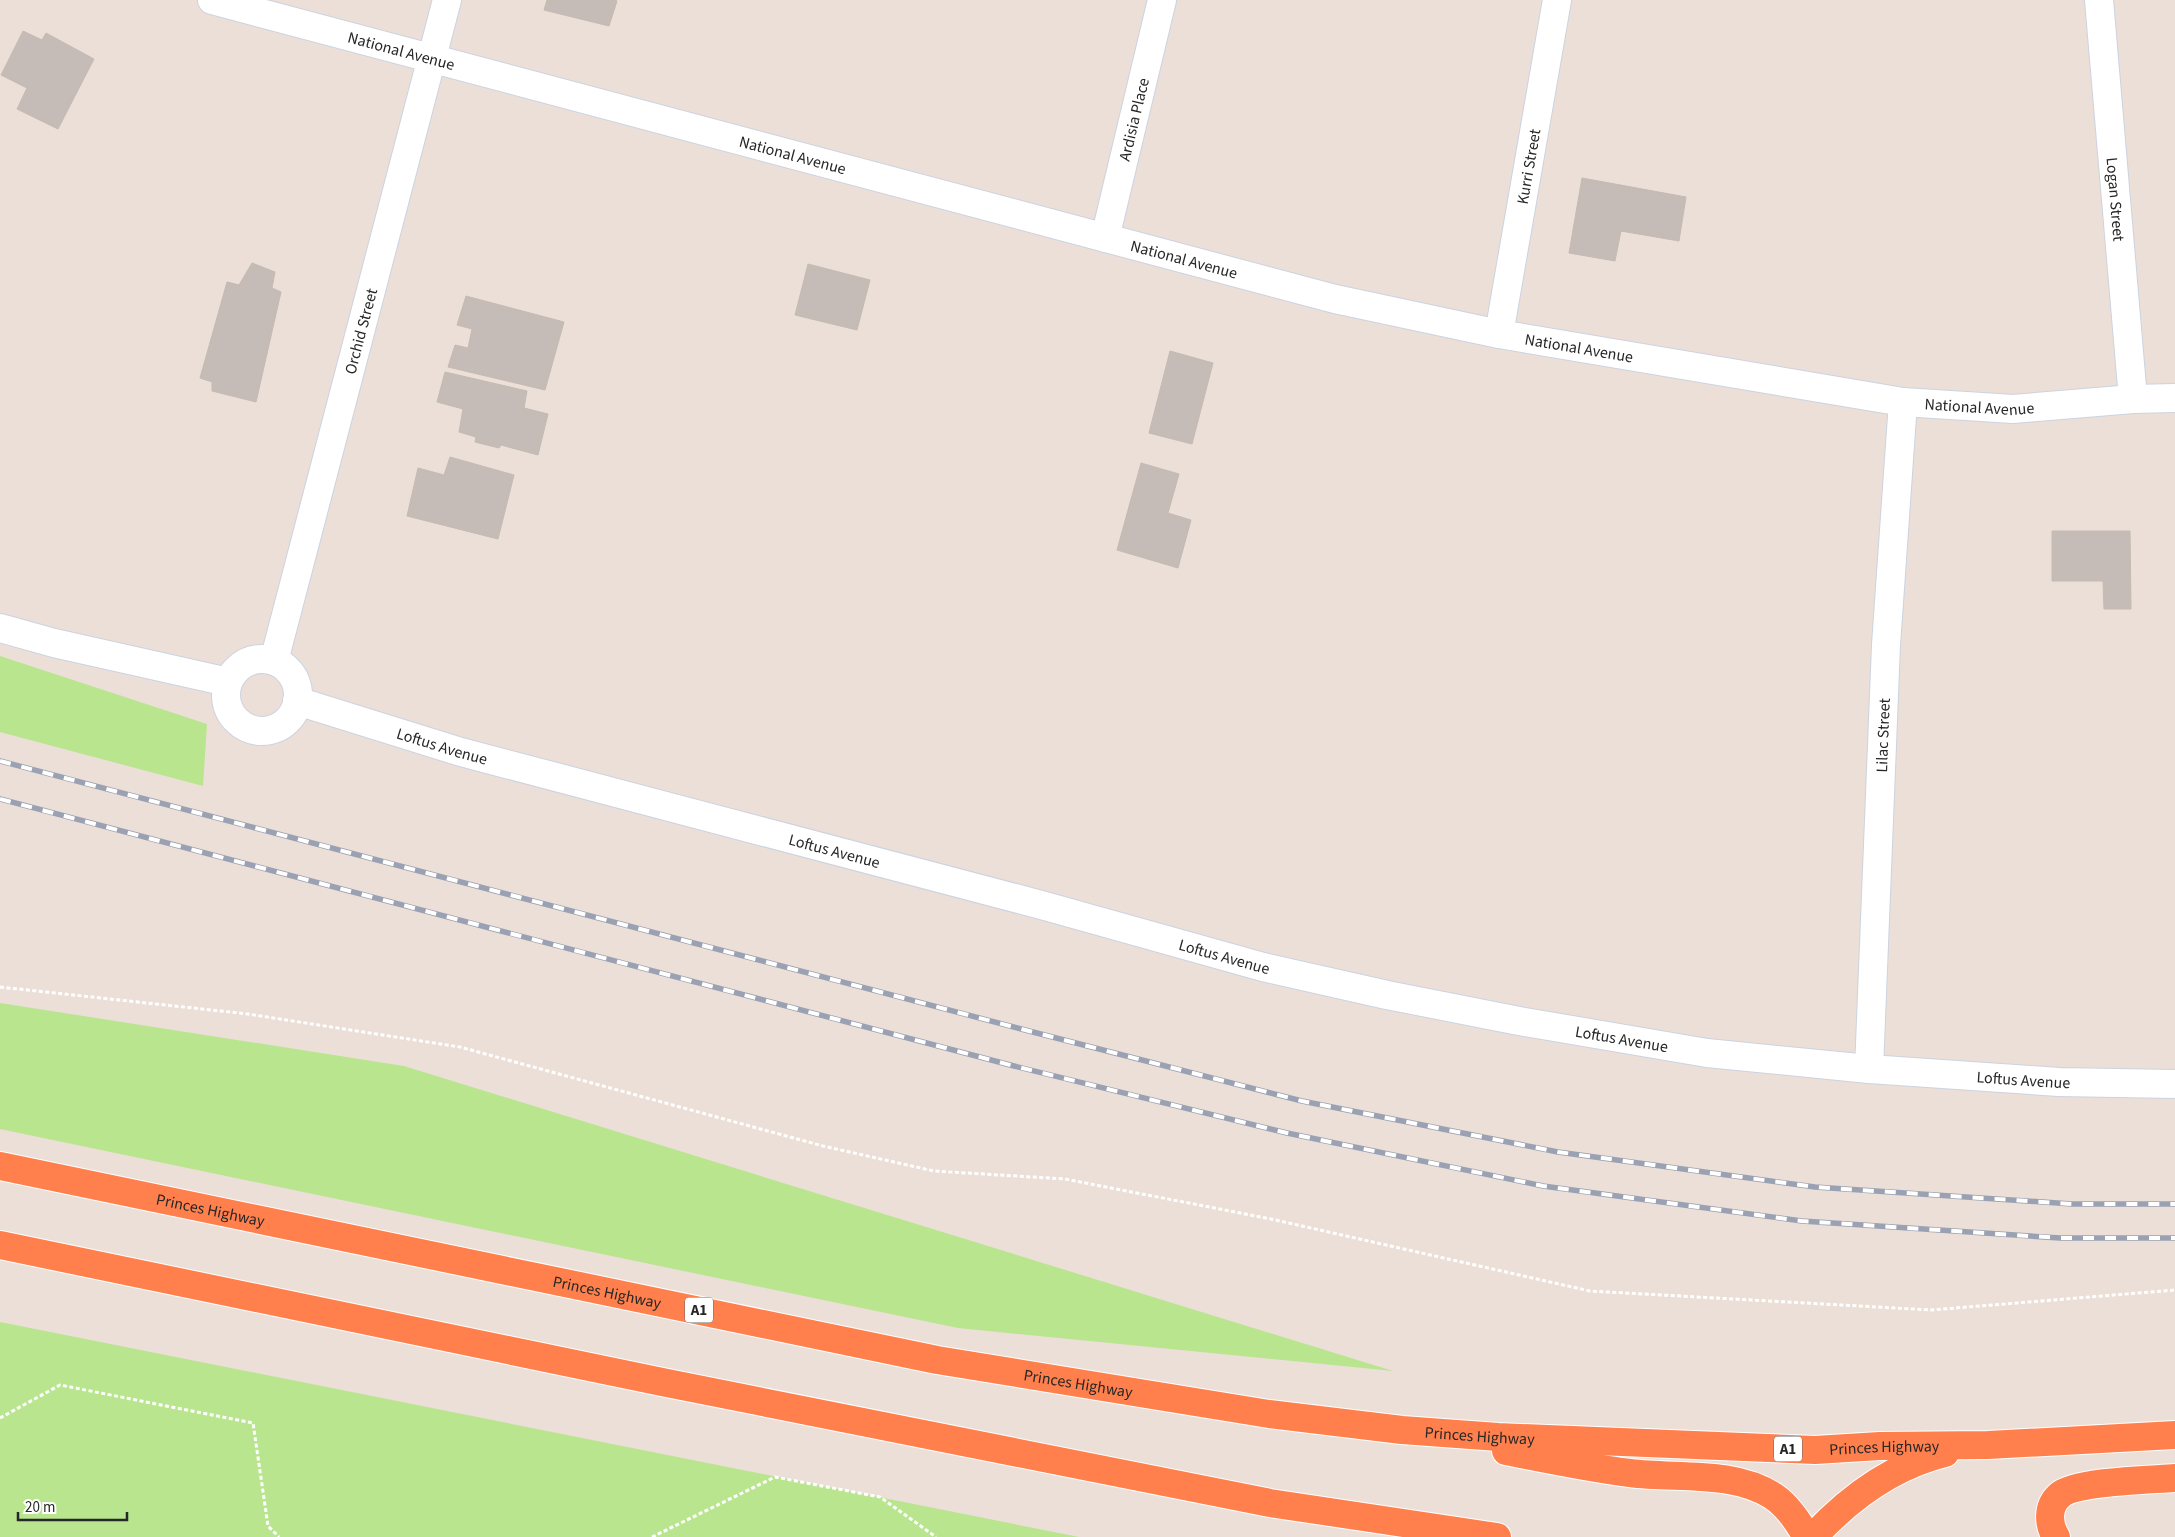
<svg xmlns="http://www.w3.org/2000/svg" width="2175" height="1537" font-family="'Source Sans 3',sans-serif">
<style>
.green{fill:#b9e58f}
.building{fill:#c5bcb7;stroke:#c5bbb1}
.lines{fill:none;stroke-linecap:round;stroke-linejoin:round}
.minor-casing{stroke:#ccd3e1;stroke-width:30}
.highway-casing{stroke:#fff;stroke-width:30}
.path{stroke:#fff;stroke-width:3;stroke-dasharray:4 2.5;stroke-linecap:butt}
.minor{stroke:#fff;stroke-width:28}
.highway{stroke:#ff804d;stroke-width:28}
.rail-casing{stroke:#9aa1b2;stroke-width:5.5}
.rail{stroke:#fff;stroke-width:4;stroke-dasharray:11;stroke-linecap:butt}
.labels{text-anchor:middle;stroke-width:5;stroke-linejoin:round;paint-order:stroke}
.shield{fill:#fff;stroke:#686868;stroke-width:1}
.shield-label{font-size:15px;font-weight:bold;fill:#272727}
.street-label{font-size:16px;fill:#272727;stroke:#fff}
</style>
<rect width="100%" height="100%" fill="#ebdfd7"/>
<g class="green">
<polygon points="0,656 207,724 203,786 0,732"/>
<polygon points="0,1003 404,1066 1393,1371 958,1328 0,1129"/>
<polygon points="0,1322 1079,1537 0,1537"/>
</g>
<g class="building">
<polygon points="547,0 615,0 617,1 609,26 544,10"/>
<polygon points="23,31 42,40 46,33 94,59 58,129 17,109 27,88 1,75"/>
<polygon points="1582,178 1686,197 1679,241 1621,231 1615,261 1569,253"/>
<polygon points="252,263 275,272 272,288 281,292 256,402 212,391 212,382 200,378 227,282 239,285"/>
<polygon points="808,264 870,280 857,330 795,315"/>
<polygon points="466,296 564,322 545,390 448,367 455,345 468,348 472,329 457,325"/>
<polygon points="1170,351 1213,363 1192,444 1149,433"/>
<polygon points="445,372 527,391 524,408 548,414 538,455 501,445 499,448 475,442 476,437 459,432 463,409 437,402"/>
<polygon points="450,457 514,475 498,539 407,516 418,468 444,475"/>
<polygon points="1141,463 1179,474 1168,513 1191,520 1178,568 1117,550"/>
<polygon points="2052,531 2130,531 2131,609 2104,609 2103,581 2052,581"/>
</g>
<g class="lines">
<g class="minor-casing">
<g id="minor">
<path id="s1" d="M212,0L1335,299L1499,334L1903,402L2013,409L2133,399L2175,398"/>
<path id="s2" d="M2099,0L2133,399"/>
<path id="s3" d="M1105,238L1162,0"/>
<path id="s4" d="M1499,334L1557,0"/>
<polyline points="0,628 54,643 228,682"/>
<circle cx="262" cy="695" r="36"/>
<path id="s5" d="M274,661L447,0"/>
<path id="s6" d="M297,701L461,752L1045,906L1263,967L1387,995L1519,1021L1707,1053L1869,1069L2059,1082L2175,1084"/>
<path id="s7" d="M1869,1069L1886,645L1903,402"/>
</g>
</g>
<g class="highway-casing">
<g id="highway">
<path id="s8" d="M0,1166L937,1360L1269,1414L1402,1430L1498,1437L1815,1450L1880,1446L1988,1445L2175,1435"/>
<polyline points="0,1245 667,1383 1270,1503 1497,1537"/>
<path d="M1506,1451C1547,1459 1589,1468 1630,1473C1676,1479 1732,1470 1773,1496C1788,1506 1798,1522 1807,1537"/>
<path d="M1813,1537C1849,1498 1892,1466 1945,1453"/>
<path d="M2056,1537C2048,1524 2047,1506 2060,1495C2077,1481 2151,1480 2175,1478"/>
</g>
</g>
<g class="path">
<polyline points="0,987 248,1014 460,1047 823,1146 934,1171 1065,1179 1271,1219 1590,1291 1931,1310 2175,1290"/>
<polyline points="0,1418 60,1385 253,1423 268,1526 279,1537"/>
<polyline points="652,1537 775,1477 880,1497 936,1537"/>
</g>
<use href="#minor" class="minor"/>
<use href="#highway" class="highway"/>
<g class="rail-casing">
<g id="rail">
<polyline points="0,761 1029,1031 1302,1101 1558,1152 1815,1187 2072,1204 2175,1204"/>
<polyline points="0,799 1014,1066 1287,1133 1543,1186 1802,1221 2060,1238 2175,1238"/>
</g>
</g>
<use href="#rail" class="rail"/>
</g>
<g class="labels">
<g class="shield">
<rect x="685" y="1297.5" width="28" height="25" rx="4"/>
<rect x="1774" y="1436.5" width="28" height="25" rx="4"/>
</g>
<g class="shield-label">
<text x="699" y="1315">A1</text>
<text x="1788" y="1454">A1</text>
</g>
<g class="street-label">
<text dy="6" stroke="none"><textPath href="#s1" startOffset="196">National Avenue</textPath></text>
<text dy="6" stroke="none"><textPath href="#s3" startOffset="122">Ardisia Place</textPath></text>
<text dy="6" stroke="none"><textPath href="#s1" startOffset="601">National Avenue</textPath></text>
<text dy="6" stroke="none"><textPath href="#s4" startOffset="170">Kurri Street</textPath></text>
<text dy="6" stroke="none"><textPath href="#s2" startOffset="200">Logan Street</textPath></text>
<text dy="6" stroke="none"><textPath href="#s1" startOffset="1006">National Avenue</textPath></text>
<text dy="6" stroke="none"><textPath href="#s5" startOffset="341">Orchid Street</textPath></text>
<text dy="6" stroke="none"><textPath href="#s1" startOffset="1411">National Avenue</textPath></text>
<text dy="6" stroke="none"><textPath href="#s1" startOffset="1816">National Avenue</textPath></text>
<text dy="6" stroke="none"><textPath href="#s7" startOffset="334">Lilac Street</textPath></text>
<text dy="6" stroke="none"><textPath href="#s6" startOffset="152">Loftus Avenue</textPath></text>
<text dy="6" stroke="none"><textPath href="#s6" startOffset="558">Loftus Avenue</textPath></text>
<text dy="6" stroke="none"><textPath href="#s6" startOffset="962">Loftus Avenue</textPath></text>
<text dy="6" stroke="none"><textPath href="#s6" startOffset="1368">Loftus Avenue</textPath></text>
<text dy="6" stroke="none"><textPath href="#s6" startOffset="1772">Loftus Avenue</textPath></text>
<text dy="6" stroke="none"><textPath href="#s8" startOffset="215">Princes Highway</textPath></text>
<text dy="6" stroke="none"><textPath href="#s8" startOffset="620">Princes Highway</textPath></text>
<text dy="6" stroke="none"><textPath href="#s8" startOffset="1100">Princes Highway</textPath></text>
<text dy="6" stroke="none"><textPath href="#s8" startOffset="1505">Princes Highway</textPath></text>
<text dy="6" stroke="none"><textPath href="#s8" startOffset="1910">Princes Highway</textPath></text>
</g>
</g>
<path d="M18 1512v8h109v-8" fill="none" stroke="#272727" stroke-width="2.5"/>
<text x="25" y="1512" font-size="15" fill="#272727" stroke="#ffffff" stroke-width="4" paint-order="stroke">20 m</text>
</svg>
